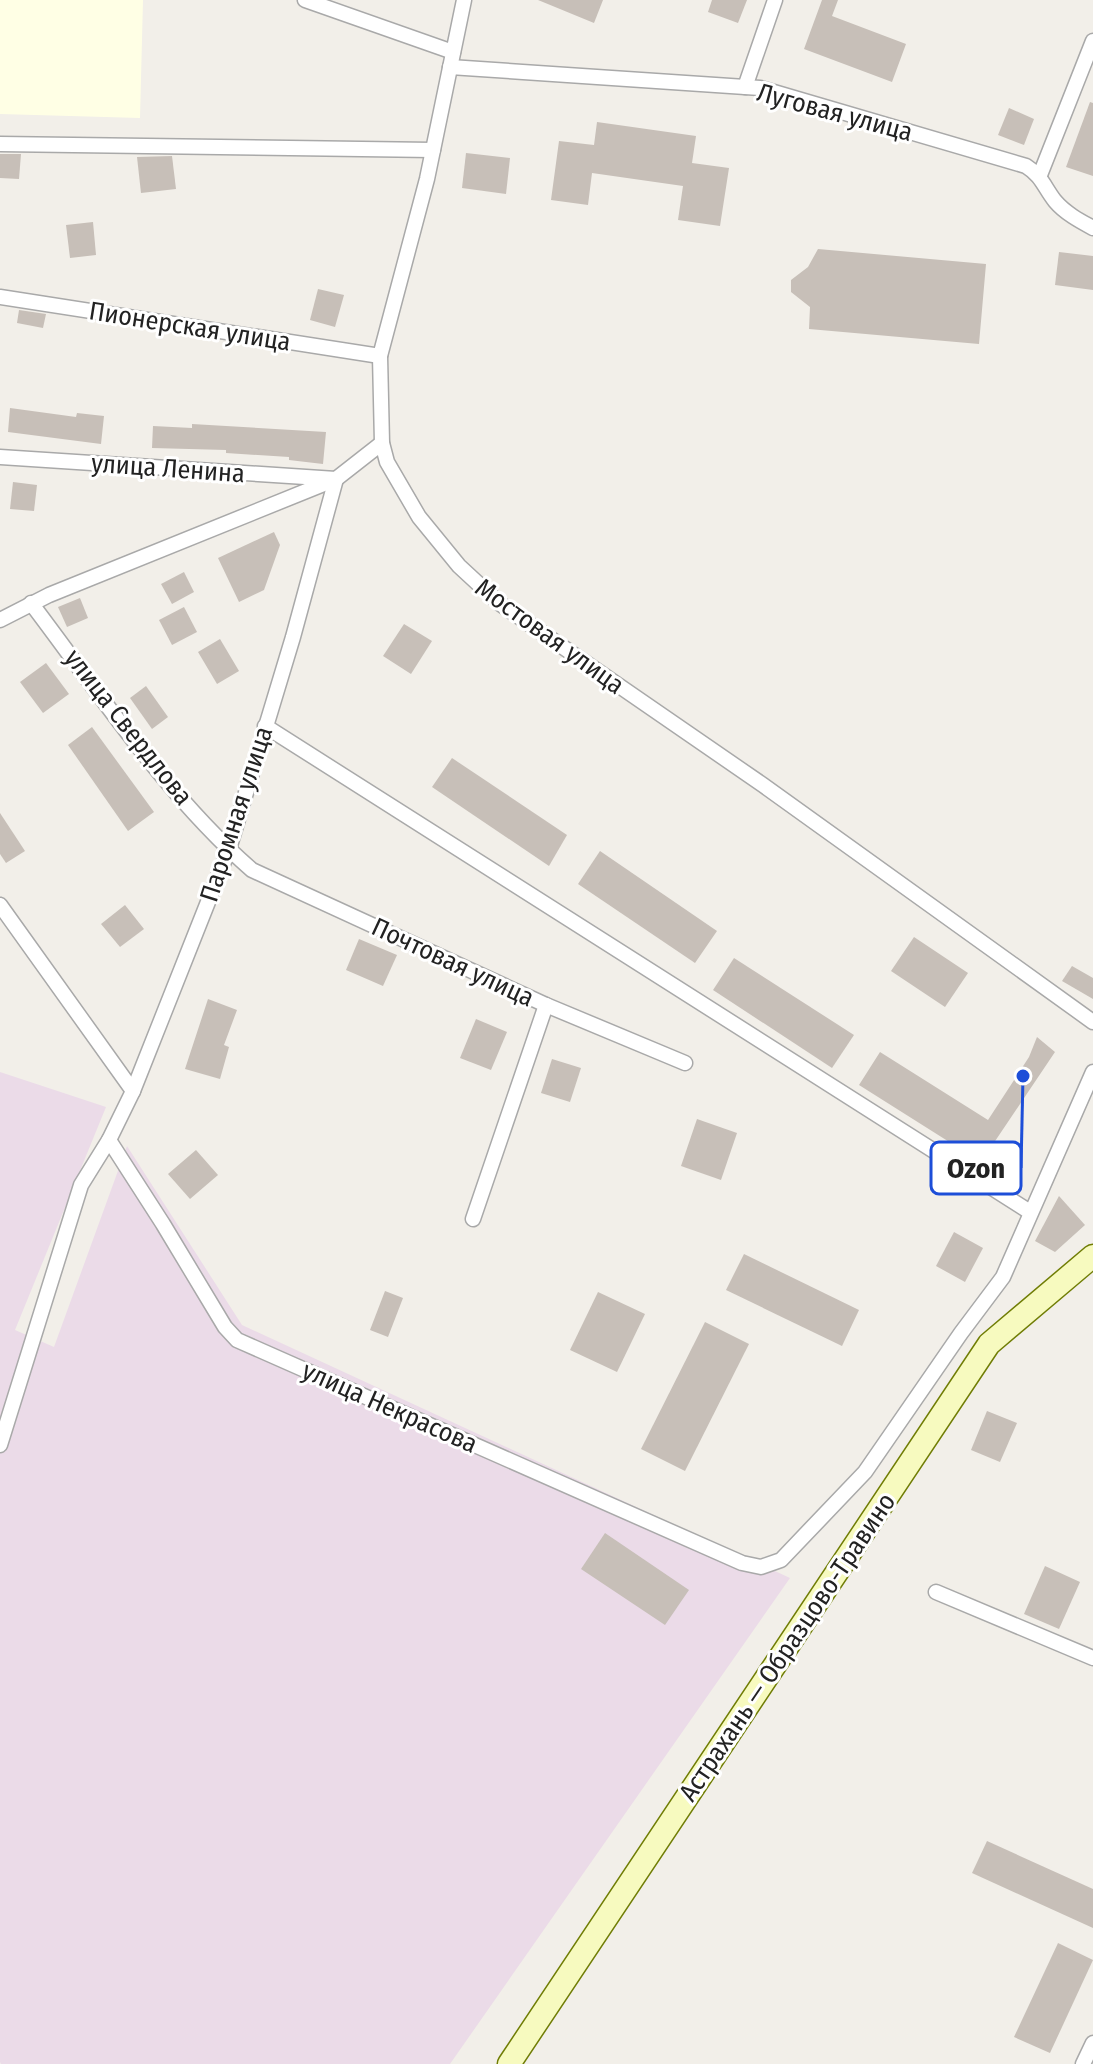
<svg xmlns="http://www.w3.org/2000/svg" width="1093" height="2064" font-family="'Fira Sans Condensed',sans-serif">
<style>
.industrial{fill:#ebdbe8}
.education{fill:#ffffe5}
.building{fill:#c7bfb8}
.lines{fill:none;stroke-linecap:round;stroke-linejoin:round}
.street-casing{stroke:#a9a9a9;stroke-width:17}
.secondary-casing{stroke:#707d05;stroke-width:25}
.street{stroke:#fff;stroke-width:14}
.secondary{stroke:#f7fabf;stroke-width:22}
.labels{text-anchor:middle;stroke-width:6;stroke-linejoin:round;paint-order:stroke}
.street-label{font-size:26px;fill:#222;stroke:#fff}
.leader{fill:none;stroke:#1d4ed8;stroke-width:3}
.callout-dot{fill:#1d4ed8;stroke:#fff;stroke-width:3}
.callout{fill:#fff;stroke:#1d4ed8;stroke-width:3}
.callout-label{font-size:28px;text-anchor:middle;font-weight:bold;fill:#222}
</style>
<rect width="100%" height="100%" fill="#f2efe9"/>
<polygon class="industrial" points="0,1072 106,1107 15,1330 54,1347 127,1146 242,1325 790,1578 450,2064 1,2064 0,2062"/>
<polygon class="education" points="0,0 143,0 140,118 0,114"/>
<g class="building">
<polygon points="538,0 603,0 594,23"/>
<polygon points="712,0 747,0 738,23 708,12"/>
<polygon points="822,0 838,0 832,16 906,44 892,82 804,49"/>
<polygon points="1090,102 1093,103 1093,176 1066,167"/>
<polygon points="1009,108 1034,119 1024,145 998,135"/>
<polygon points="597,122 696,136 692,163 729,168 720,226 678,220 683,186 592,173 588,205 551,200 559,141 594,145"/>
<polygon points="466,153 510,158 506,194 462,188"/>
<polygon points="0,154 21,154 19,179 0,178"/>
<polygon points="172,156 176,189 141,193 137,157"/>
<polygon points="93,222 96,255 70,258 66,225"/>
<polygon points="818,249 986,264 979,344 809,329 810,307 791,292 791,280 808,267"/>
<polygon points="1059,252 1093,256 1093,290 1055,285"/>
<polygon points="318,289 344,295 335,327 310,320"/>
<polygon points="19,310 46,314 43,328 17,323"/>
<polygon points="10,408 76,417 77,413 104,416 101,444 8,432"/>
<polygon points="192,424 326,432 323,464 289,460 289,457 226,453 226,450 152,448 153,426 192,428"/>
<polygon points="13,482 37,485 34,511 10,509"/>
<polygon points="274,532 280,545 264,590 239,602 218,558"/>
<polygon points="184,572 194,592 172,604 161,584"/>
<polygon points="80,598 88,618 67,627 58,607"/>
<polygon points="184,607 197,632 172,645 159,620"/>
<polygon points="404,624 432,641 411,674 383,656"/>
<polygon points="220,639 239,671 217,684 198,652"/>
<polygon points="46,663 69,694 43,713 20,682"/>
<polygon points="146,686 168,717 152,729 130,698"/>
<polygon points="92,727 154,812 128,831 68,745"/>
<polygon points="452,758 567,835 549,866 432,787"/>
<polygon points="0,813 25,851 6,863 0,854"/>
<polygon points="600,851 717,931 695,963 578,884"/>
<polygon points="125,905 144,929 120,947 101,924"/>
<polygon points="914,937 968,973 945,1007 891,971"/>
<polygon points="359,939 397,955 383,986 346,970"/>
<polygon points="734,958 854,1035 832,1068 713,990"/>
<polygon points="1072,966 1093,978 1093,999 1062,981"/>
<polygon points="208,999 237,1010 224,1045 229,1047 220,1079 185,1069"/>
<polygon points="476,1019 507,1032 491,1070 460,1058"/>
<polygon points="1037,1037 1055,1052 981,1162 859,1085 880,1052 988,1120 1029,1057"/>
<polygon points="552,1059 581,1068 570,1102 541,1093"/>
<polygon points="697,1119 737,1133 721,1180 681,1166"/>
<polygon points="196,1150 218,1175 190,1199 168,1174"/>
<polygon points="1059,1196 1085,1225 1055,1252 1035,1241"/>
<polygon points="954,1232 983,1248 965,1282 936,1266"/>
<polygon points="744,1254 859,1310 842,1346 726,1290"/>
<polygon points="385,1291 403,1298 388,1337 370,1330"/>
<polygon points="598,1292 645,1314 617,1372 570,1350"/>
<polygon points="705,1322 749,1344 685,1471 641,1449"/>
<polygon points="987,1411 1017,1423 1000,1462 971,1450"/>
<polygon points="605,1533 689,1590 665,1625 581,1569"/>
<polygon points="1045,1566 1080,1582 1059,1629 1024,1614"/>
<polygon points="987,1841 1093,1889 1093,1928 972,1873"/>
<polygon points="1058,1943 1093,1960 1050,2053 1014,2037"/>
</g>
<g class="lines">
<g class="street-casing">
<g id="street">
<polyline points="305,0 453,52"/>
<polyline points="464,0 427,179 380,356 382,443 387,462 419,517 459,566 499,603 763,785 1093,1022"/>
<path d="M450,67L760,88L1026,166C1042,176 1044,187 1055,201C1065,213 1080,221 1093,228"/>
<polyline points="745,87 775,0"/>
<polyline points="0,144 433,150"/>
<polyline points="1040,175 1093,41"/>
<polyline points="0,297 380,356"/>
<polyline points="0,457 336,479 293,637 229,849 133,1091 109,1140 81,1185 0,1445"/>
<path d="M31,603C100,694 166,795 252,870L546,1005L685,1063"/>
<polyline points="0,620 49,595 336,479 382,443"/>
<polyline points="265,726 1030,1212"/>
<polyline points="0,905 133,1091"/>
<polyline points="109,1140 163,1224 225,1327 237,1340 742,1563 761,1567 781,1560 865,1472 961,1333 1003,1277 1093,1072"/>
<polyline points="473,1219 546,1005"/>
<polyline points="936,1592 1093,1658"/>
<polyline points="1083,2064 1093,2043"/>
</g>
</g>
<g class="secondary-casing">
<polyline id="secondary" points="509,2064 989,1344 1093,1256"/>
</g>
<use href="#street" class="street"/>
<use href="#secondary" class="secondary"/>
</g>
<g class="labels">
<g class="street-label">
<text transform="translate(835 112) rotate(15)" y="9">Луговая улица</text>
<text transform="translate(190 326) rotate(9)" y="9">Пионерская улица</text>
<text transform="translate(168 468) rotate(4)" y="9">улица Ленина</text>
<text transform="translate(550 636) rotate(36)" y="9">Мостовая улица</text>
<text transform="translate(129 727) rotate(52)" y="9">улица Свердлова</text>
<text transform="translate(236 814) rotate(-72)" y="9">Паромная улица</text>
<text transform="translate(453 962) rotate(25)" y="9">Почтовая улица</text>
<text transform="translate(390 1407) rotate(24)" y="9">улица Некрасова</text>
<text transform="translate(787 1647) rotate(-56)" y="9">Астрахань — Образцово-Травино</text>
</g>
</g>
<path class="leader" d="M1023 1076L1021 1168"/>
<circle class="callout-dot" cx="1023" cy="1076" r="8"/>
<rect class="callout" x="931" y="1142" width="90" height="52" rx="8"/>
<g class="callout-label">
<text x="976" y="1178">Ozon</text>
</g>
</svg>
